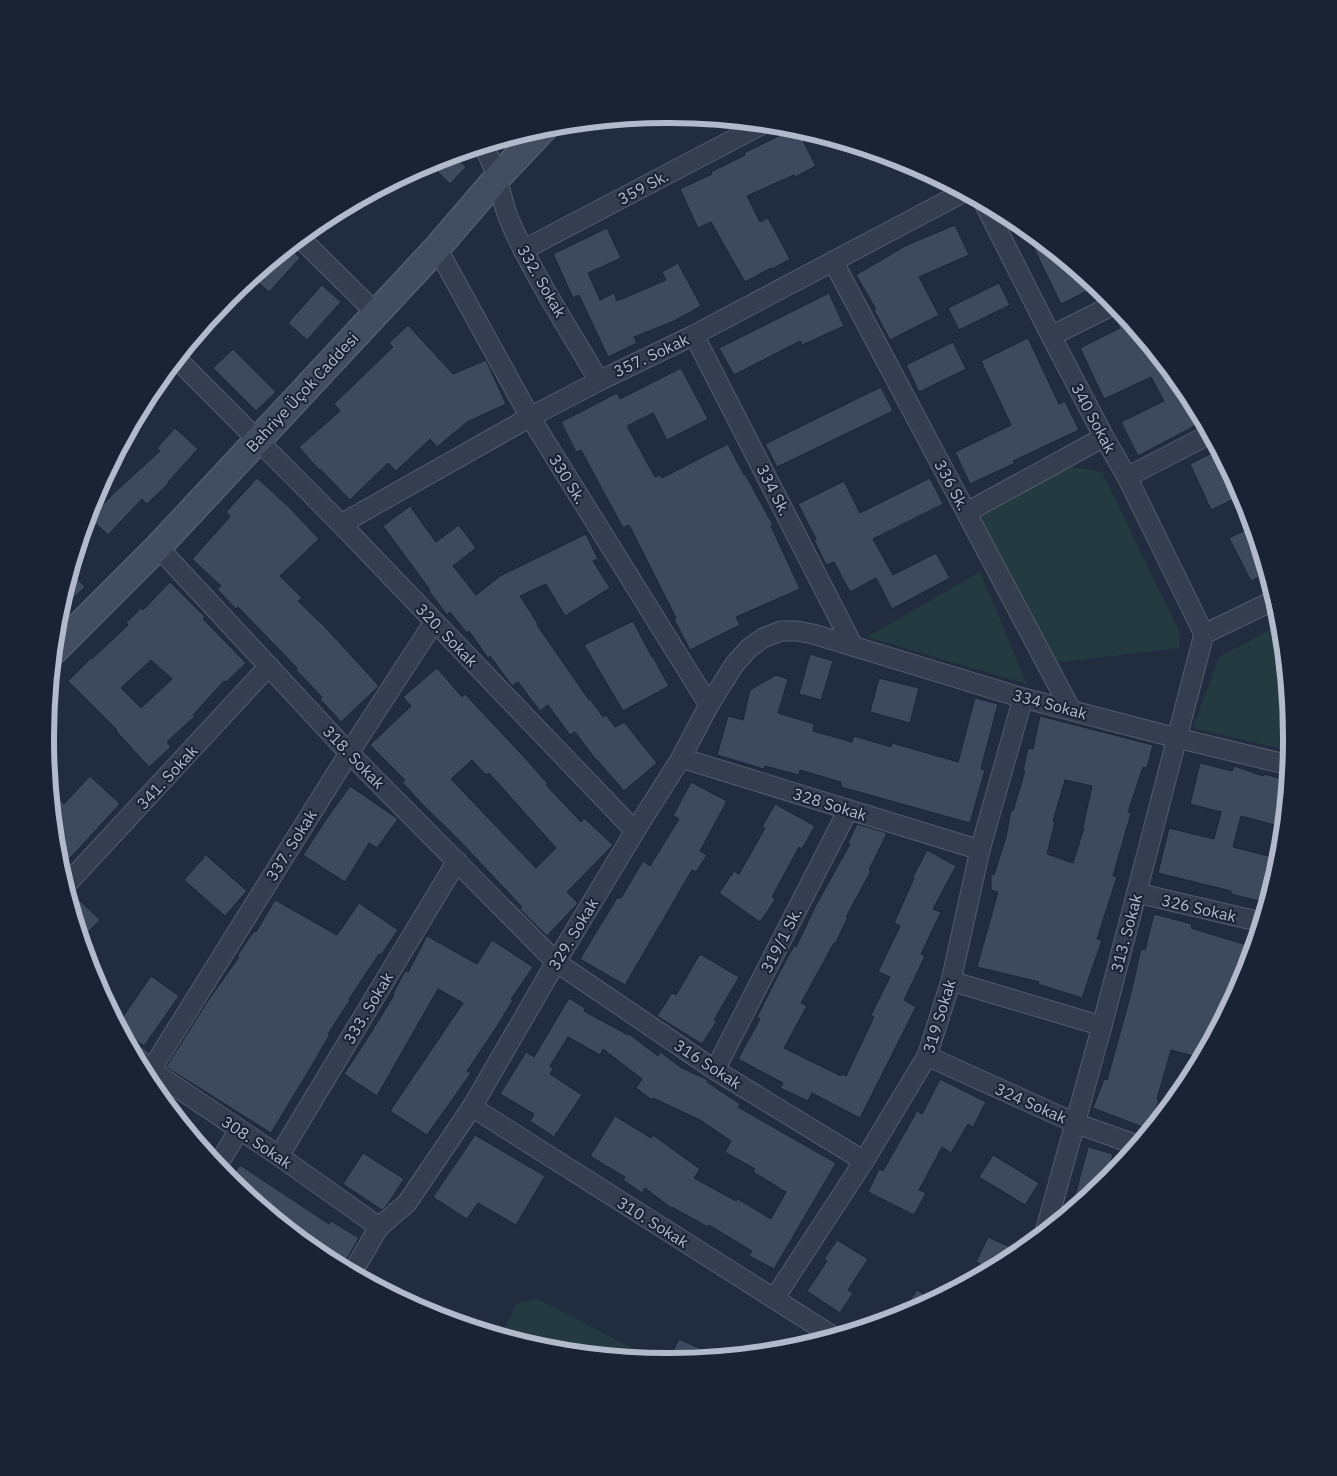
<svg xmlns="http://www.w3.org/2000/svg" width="1337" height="1476" font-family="'IBM Plex Sans',sans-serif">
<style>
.green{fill:#233b40}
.building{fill:#3d4a5e;stroke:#1c2536;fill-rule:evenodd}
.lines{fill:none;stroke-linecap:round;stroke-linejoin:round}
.street-casing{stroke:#535c6d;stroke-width:21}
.secondary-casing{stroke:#535c6d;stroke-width:29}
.street{stroke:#353e4f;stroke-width:19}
.secondary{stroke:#434d62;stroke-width:26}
.labels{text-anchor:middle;stroke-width:4;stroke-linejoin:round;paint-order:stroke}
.street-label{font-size:16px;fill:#b1b9ca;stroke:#1a2334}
.rim{fill:none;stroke:#b1b9ca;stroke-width:6}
</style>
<rect width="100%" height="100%" fill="#212c3f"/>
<g class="green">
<polygon points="1067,466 1102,472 1180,633 1179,648 1054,663 974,517"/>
<polygon points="980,572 1027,684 867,637"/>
<polygon points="1281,624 1292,738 1291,751 1193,728 1219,657"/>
<polygon points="537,1299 656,1360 547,1349 501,1336 517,1304"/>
</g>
<g class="building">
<polygon points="795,128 797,129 816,166 795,177 794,175 747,196 760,222 768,218 790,259 772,269 771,268 745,282 711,222 698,228 680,189 712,174 711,172 745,155 744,153"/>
<polygon points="454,155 466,167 450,184 437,171"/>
<polygon points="955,225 969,255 919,277 939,315 890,340 874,310 876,309 856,275 907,245"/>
<polygon points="1023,226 1077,271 1087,291 1061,304"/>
<polygon points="607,228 621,258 588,273 600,300 614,293 617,301 666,280 662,272 678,263 701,306 674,321 634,337 637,343 608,357 579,295 573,298 553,254"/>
<polygon points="289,247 300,258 269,292 252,277"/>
<polygon points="999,283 1010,305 959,330 948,308"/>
<polygon points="322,285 341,302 307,340 288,323"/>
<polygon points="829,293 844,326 802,345 800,341 734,375 719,348"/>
<polygon points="1122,312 1159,357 1169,379 1174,376 1179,382 1200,423 1138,456 1121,422 1164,401 1151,377 1104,399 1080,348 1120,328 1114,317"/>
<polygon points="408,325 453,374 486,360 506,404 467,422 437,447 430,439 396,471 388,463 350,500 320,469 319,470 299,447 340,411 334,404 393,347 389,343"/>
<polygon points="1028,338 1059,404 1065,401 1079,430 1013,461 1015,463 970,484 955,452 1011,425 981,361"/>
<polygon points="953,342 966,369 919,392 906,365"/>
<polygon points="233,349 276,392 256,411 213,368"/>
<polygon points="681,368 708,419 667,440 653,413 627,426 655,477 660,475 662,478 728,444 744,475 745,474 773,525 771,526 800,589 736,617 740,625 690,650 674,619 676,618 629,525 623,528 581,450 576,452 561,422 617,393 620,399"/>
<polygon points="881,387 893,411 777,467 765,444"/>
<polygon points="175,428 198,449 168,482 169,483 147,504 142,499 108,535 90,518 114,493 160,451 157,448"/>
<polygon points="1216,451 1238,497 1211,510 1190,464"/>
<polygon points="257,478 289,507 319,539 280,576 302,598 298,601 325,627 379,686 341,722 320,699 322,697 296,670 297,668 238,607 236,609 217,589 221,586 192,559 230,517 226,512"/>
<polygon points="930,478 943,504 873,539 893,575 936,553 950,578 892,609 876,578 850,592 834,562 826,565 814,540 816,539 798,504 844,481 860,513"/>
<polygon points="410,506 436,542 459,525 476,548 453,566 476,595 500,576 586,534 598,559 593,561 610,588 565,616 546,584 520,596 538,624 537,625 589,700 590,699 603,717 606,715 615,727 624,722 657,763 624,791 597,760 596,760 575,732 570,735 548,705 540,711 518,682 512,686 490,656 488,658 469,631 467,633 450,612 447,615 429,591 430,590 383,526"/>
<polygon points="1250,528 1258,544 1267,573 1251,581 1229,538"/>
<polygon points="71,571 85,587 58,612"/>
<path d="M170,582L205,617L203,619L246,663L226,682L224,681L193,715L195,716L167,742L171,747L149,767L116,731L117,730L68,681L91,658L92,659L128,625L126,623L141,608L143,610ZM151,660L172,679L141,708L121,688Z"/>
<polygon points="633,621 652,657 653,657 669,686 623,711 584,645"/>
<polygon points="810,654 833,661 821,700 799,694"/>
<path d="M437,668L462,697L465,694L525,758L548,784L546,785L581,822L584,818L613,845L567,892L578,903L547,936L520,909L522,907L456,837L423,805L402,782L405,780L370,745L411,706L403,697ZM472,760L486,775L489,773L556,848L536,868L451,779Z"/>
<polygon points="776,675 788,679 778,713 814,724 813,731 852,742 854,736 891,747 892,743 958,762 975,698 998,704 981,769 985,770 970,823 841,787 841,782 800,770 799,775 765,766 764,769 717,755 728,716 743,720 750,690"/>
<polygon points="879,678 919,688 910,723 870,712"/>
<path d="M1040,716L1153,745L1147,768L1143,767L1128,812L1131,813L1113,876L1117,877L1097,939L1102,940L1082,998L1038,984L1039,982L977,967L998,892L991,890V874L994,875L1006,837L1011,810L1013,811L1025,771H1023L1028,748L1033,749ZM1065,780L1092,786L1083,827L1084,828L1073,863L1047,854L1055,822L1053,821Z"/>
<polygon points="1200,763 1232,771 1234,766 1263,776 1264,774 1286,780 1274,825 1241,816 1233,847 1280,859 1267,903 1231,894 1231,891 1158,873 1169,828 1214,839 1221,812 1190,804"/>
<polygon points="90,776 120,804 60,869 57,859 50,791 64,804"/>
<polygon points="691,782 727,801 700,851 707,855 696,872 692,870 625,985 580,959 617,898 621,898 643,861 650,866 679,819 673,816"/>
<polygon points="350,786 398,819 377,848 369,843 345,882 303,855 323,824"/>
<polygon points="775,804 815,826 802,849 799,847 772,897 775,900 760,922 719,893 734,871 739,874 765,828 762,827"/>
<polygon points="857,824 887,833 869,870 871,871 846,917 848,917 835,944 834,943 801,1003 807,1006 784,1048 841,1076 842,1074 846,1076 874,1017 871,1015 890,977 878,972 900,926 894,923 914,878 913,877 927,850 956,866 933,909 941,912 921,954 925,956 904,1000 916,1007 860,1118 812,1093 808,1101 780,1088 783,1083 738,1059 760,1019 757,1017 779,973 794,946 796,947 816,905 850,844 848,843"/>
<polygon points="206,855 247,891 225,916 184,880"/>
<polygon points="73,894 100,920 81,939 68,897"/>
<polygon points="275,900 337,935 359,903 398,930 381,955 379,954 349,999 350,1000 328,1034 330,1034 311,1067 271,1133 166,1067 207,1002 239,957 237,956 254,931 256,932"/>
<polygon points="1154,914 1192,924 1191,928 1253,947 1244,977 1201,1058 1171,1050 1157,1099 1159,1100 1148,1129 1093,1108 1104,1079 1107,1080 1130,997 1141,949 1145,950"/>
<polygon points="427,936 477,964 492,940 533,967 511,999 513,1000 496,1028 467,1071 471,1073 427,1135 390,1111 463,1003 438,989 377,1096 344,1074 370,1034 394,995 393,994 405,971 408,972"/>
<polygon points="700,954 739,977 714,1020 717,1021 702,1044 657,1016 672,993 676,995"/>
<polygon points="151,976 179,996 144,1046 121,1030 118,1024"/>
<polygon points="569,998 585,1008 584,1011 628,1035 629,1034 658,1056 660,1052 682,1068 708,1080 707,1082 740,1104 738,1107 836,1163 774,1269 749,1256 752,1251 709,1225 708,1227 672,1207 671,1208 645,1188 642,1193 623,1180 625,1177 590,1156 615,1116 651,1138 653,1135 700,1169 694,1178 736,1201 738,1199 771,1219 786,1192 753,1172 755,1169 725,1152 731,1141 700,1120 653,1098 652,1100 636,1088 642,1079 603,1049 600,1055 568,1037 550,1066 553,1069 550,1074 582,1095 554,1137 530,1121 534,1114 500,1094 526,1052 534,1057"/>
<polygon points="940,1079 986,1102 973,1127 968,1124 951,1153 942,1147 919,1190 926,1193 914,1215 868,1192 879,1169 883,1171 917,1111 922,1114"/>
<polygon points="475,1135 545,1176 516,1225 478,1203 467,1219 433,1197"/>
<polygon points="1088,1147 1113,1154 1105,1183 1071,1211"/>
<polygon points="363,1153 404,1179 387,1205 382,1210 343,1184"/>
<polygon points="993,1155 1039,1183 1025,1205 979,1177"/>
<polygon points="240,1165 329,1224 331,1221 359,1238 342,1267 322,1256 230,1180"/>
<polygon points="988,1237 1021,1252 991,1269 976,1262"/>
<polygon points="837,1240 868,1259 848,1290 853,1293 840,1313 807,1291 827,1261 824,1259"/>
<polygon points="917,1290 933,1300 900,1316"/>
<polygon points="679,1339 718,1357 686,1360 672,1353"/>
</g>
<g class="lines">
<g class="street-casing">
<g id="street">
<path d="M482,146C500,170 499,198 511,224C535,278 569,329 599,381"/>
<polyline points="984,203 1051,336 1104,437 1127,477 1204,634"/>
<polyline points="300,238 376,313"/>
<polyline points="437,248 530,417 709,705"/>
<polyline points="523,250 763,124"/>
<polyline points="833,261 1071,710"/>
<polyline points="694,335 853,646"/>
<polyline points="1051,336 1115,304"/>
<polyline points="177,359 341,524 635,831"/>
<polyline points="1127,477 1210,434"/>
<polyline points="967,512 1104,437"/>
<polyline points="341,524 530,417 599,381 694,335 964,192"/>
<polyline points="158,547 349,753 556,962 715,1070 864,1161"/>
<polyline points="1204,634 1275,600"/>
<polyline points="681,758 980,850"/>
<polyline points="65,886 268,667"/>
<polyline points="1137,893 1261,922"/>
<polyline points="951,981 1102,1026"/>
<polyline points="927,1056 1075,1123 1137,1145"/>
<polyline points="136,1057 151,1070 279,1156 379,1227"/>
<polyline points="151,1070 349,753 434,622"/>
<polyline points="715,1070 848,810"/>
<polyline points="472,1107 833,1336"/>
<polyline points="279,1156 457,861"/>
<polyline points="217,1166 239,1130"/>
<polyline points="1045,1232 1102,1026 1204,634"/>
<polyline points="352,1273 379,1227 407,1203 472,1107 556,962 635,831 681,758 709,705 734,665 749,648 763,638 781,631 797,631 813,634 1023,698 1177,738 1289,765"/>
<polyline points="774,1299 864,1161 927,1056 951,981 980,850 1023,698"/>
</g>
</g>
<g class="secondary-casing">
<polyline id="secondary" points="54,651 158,547 257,441 437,248 498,177 545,127"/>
</g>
<use href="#street" class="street"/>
<use href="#secondary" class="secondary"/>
</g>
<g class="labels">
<g class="street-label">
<text transform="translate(643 187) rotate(-28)" y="6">359 Sk.</text>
<text transform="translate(542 281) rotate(60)" y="6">332. Sokak</text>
<text transform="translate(651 355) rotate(-25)" y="6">357. Sokak</text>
<text transform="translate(302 392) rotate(-47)" y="6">Bahriye Üçok Caddesi</text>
<text transform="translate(1094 418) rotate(62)" y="6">340 Sokak</text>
<text transform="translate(568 479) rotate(58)" y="6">330 Sk.</text>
<text transform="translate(952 485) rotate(62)" y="6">336 Sk.</text>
<text transform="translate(774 490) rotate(63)" y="6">334 Sk.</text>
<text transform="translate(447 635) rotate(46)" y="6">320. Sokak</text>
<text transform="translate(1050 704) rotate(15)" y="6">334 Sokak</text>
<text transform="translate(354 757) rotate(46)" y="6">318. Sokak</text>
<text transform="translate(167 777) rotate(-47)" y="6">341. Sokak</text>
<text transform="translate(830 804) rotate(17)" y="6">328 Sokak</text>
<text transform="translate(291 845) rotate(-58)" y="6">337. Sokak</text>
<text transform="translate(1199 908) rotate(13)" y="6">326 Sokak</text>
<text transform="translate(1126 933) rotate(-75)" y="6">313. Sokak</text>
<text transform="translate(573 934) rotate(-59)" y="6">329. Sokak</text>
<text transform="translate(781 940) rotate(-63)" y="6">319/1 Sk.</text>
<text transform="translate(368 1008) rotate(-59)" y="6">333. Sokak</text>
<text transform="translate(939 1016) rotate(-73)" y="6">319 Sokak</text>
<text transform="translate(708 1064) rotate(33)" y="6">316 Sokak</text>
<text transform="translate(1031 1103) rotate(24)" y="6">324 Sokak</text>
<text transform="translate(257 1142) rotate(34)" y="6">308. Sokak</text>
<text transform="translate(653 1222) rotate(32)" y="6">310. Sokak</text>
</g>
</g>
<path d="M0 0H1337V1476H0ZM668 123H669A614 614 0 0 1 1283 737V739A614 614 0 0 1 669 1353H668A614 614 0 0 1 54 739V737A614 614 0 0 1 668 123Z" fill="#1a2334" fill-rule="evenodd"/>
<path class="rim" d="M668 123H669A614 614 0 0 1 1283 737V739A614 614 0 0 1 669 1353H668A614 614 0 0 1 54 739V737A614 614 0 0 1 668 123Z"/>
</svg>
